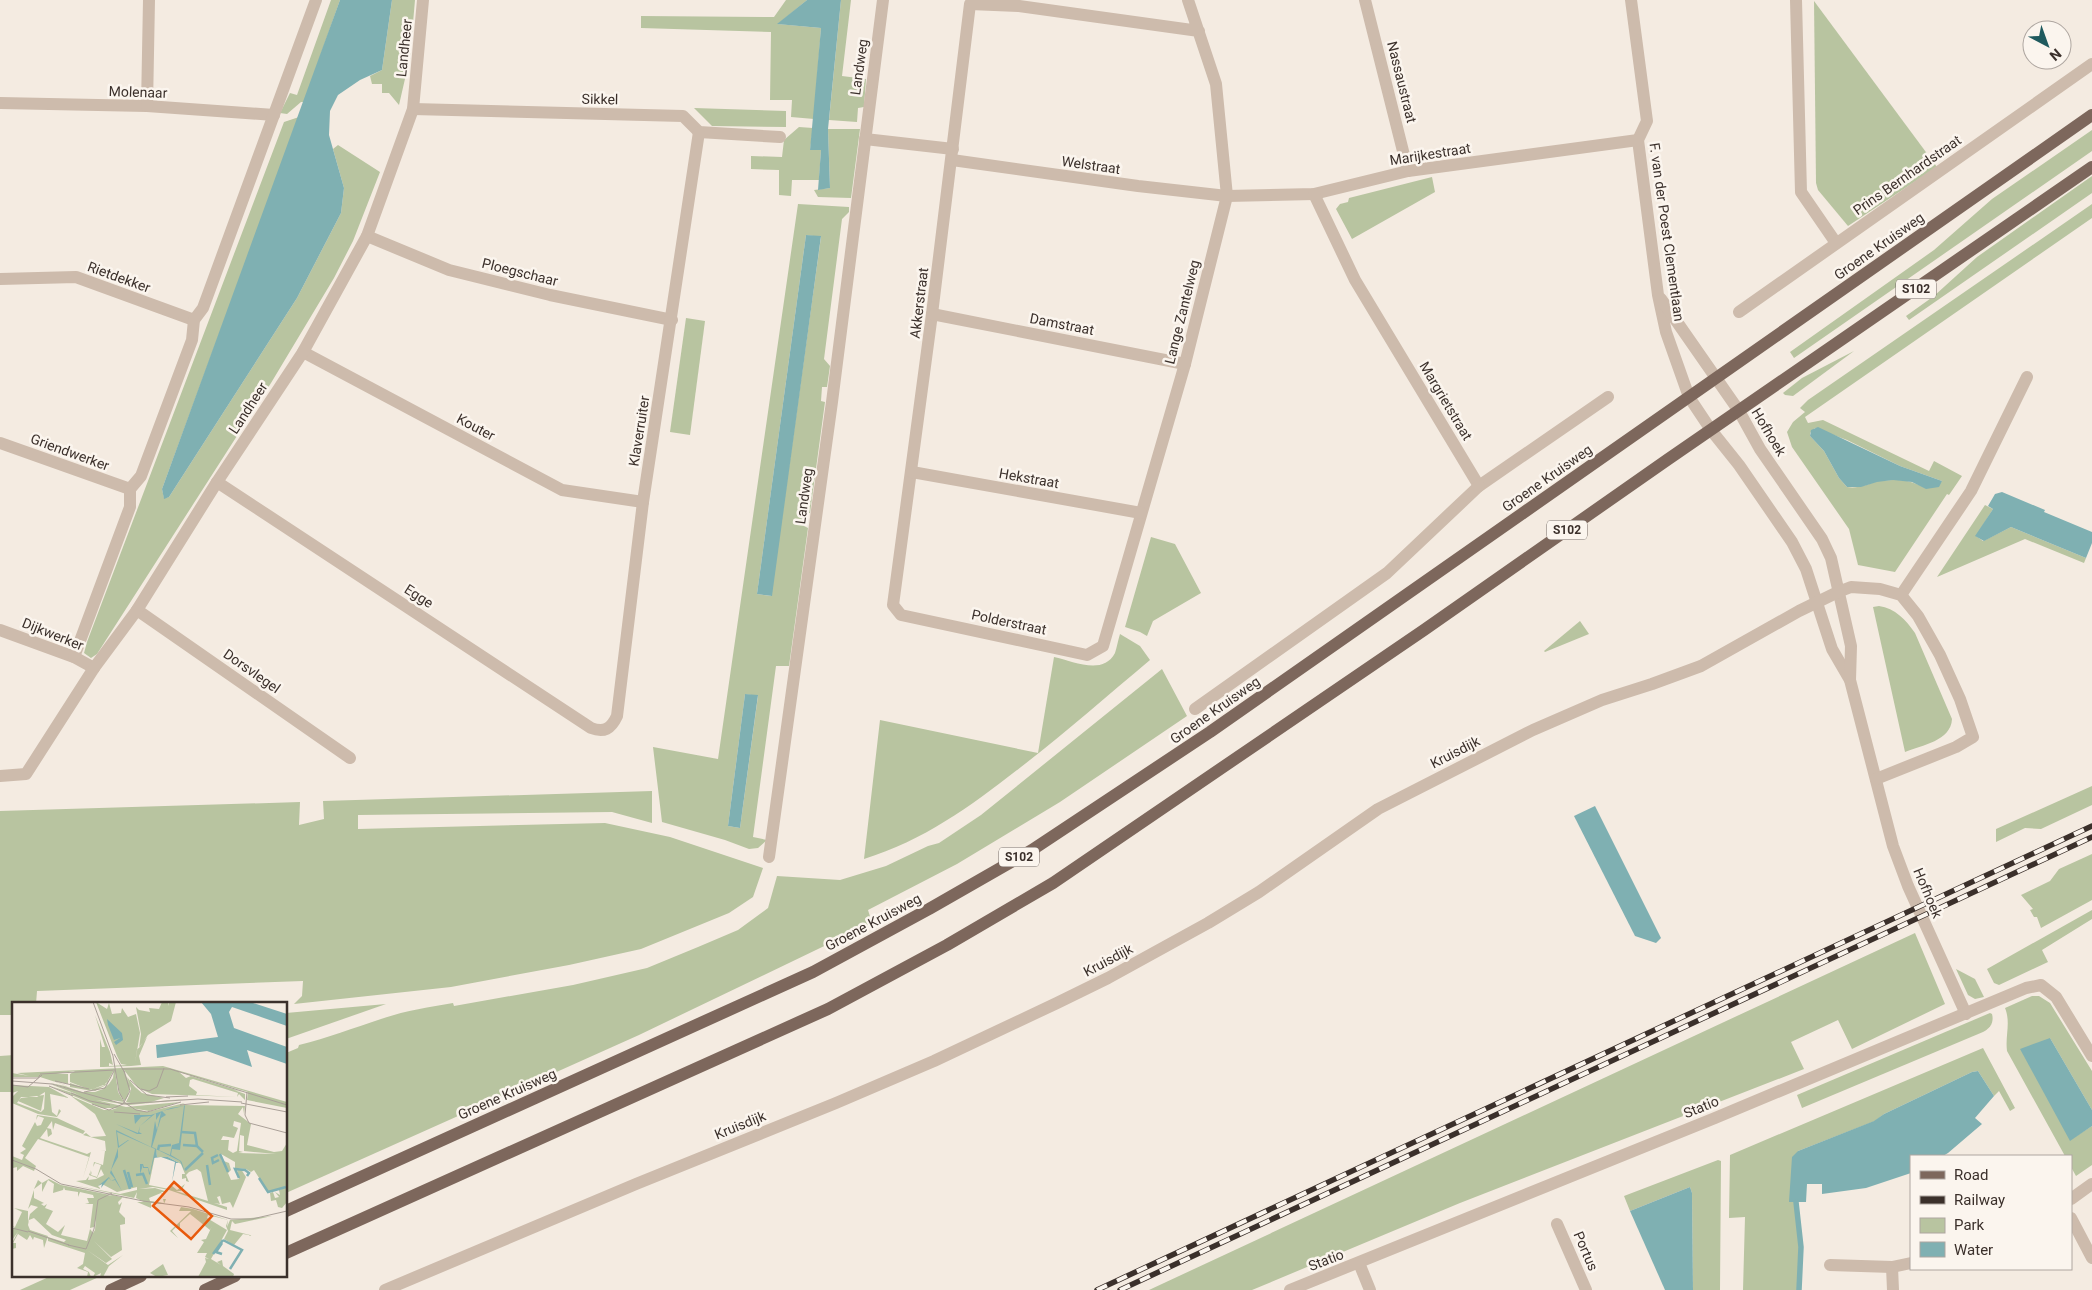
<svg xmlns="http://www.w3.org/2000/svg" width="2092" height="1290" font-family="Roboto,sans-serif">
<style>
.green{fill:#b8c4a0;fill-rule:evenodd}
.water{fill:#7fb0b2}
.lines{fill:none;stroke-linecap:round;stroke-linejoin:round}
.stream{stroke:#7fb0b2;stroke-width:5.5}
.minor{stroke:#cdbbac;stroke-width:12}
.major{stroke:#7d675c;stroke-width:12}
.rail-casing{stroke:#3b302b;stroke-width:5.5}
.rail{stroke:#fbf5ee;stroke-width:4;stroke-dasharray:11;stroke-linecap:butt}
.labels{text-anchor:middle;stroke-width:5;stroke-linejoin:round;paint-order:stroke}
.shield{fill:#fbf5ee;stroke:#756b66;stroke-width:1}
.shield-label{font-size:12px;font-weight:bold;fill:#3b302b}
.street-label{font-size:14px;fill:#3b302b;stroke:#fbf5ee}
.inset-river{fill:none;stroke:#7fb0b2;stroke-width:2.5}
.inset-road{fill:none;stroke:#aaa098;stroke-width:1}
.view{fill:#e8590c;fill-opacity:0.15;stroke:#e8590c;stroke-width:2.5}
.inset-edge{fill:none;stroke:#3b302b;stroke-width:2.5}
</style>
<rect width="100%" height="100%" fill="#f4ebe1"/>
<g class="green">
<polygon points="331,0 340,0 304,102 301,102 287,114 280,113 290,93 297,95"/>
<polygon points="392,0 415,0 410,57 399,105 389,93 382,93 382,84 372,84 370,76 382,70"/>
<polygon points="786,0 807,0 778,24 821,28 814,119 791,117 792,100 770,100 771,32 641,28 641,16 774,17"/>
<polygon points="841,0 851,0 842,76 866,79 864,107 858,108 857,122 829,120"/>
<polygon points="1814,1 1937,167 1848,226 1818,190 1816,183"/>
<polygon points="694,108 786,111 786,127 712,126"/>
<polygon points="299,117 162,489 164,498 169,497 297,298 341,213 344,188 333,149 338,145 380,172 353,241 334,278 271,383 97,654 91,658 84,653 87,642 284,122"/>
<polygon points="799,127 813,128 810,150 821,150 819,180 792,180 791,196 779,195 779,170 751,169 751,156 782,157 784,140"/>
<polygon points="828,129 860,129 851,198 818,197 814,190 830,188"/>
<polygon points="2092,130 2092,151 1794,358 1790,352 1934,250 1992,199"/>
<polygon points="2092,176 2092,193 1909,320 1906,316 1934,296 1977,257"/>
<polygon points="1432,177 1435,192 1352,239 1336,209 1340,204 1348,202 1349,198"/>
<path d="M798,204L849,207V212L842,219L824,359L830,366L827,387H822L821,401L825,402L810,513H806L804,526L808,528L789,666H776L753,837L767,840L758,848L749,849L725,840L662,822L653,747L718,759ZM806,235L821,237L771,596L757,594ZM745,694L758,696L740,828L728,826Z"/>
<path d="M2092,204V218L1805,417L1808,423L1823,420L1929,471L1934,461L1962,476L1949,495L1947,494L1895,572L1858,565L1849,529L1792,447L1787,432L1793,422L1805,412L1800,408L1808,400ZM1815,428L1847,440L1900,466L1942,481C1923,494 1918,480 1898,480C1891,480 1885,480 1878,481C1868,484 1858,489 1847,487L1839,478L1824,451L1810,436V433Z"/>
<polygon points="686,318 705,321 690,435 670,432"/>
<polygon points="1854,351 1793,396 1785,395 1783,393 1802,378"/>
<polygon points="1985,505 1993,509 1976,536 1983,541 2011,527 2086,558 2084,563 2025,539 1937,577"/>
<polygon points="1151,537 1175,544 1201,593 1153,621 1147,636 1140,632 1125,627"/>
<path d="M1879,606C1895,608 1906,620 1915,633L1952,719C1951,741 1922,745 1905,752L1873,607Z"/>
<polygon points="1580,621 1589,634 1545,652 1544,651"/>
<path d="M1120,634L1140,646L1150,660C1107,696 1065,733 1021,767C971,806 925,840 864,859L880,720L1038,753L1054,657C1073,661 1103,676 1115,653C1117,647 1118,640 1120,634Z"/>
<path d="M1162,669L1187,716L1060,802L957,864L868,910L872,923L639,1035L286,1193V1053L298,1048L299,1045C328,1038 353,1028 381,1019C404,1011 429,1007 453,1003L454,1006L573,985L647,968L698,947L738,930L768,908L777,876L840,880L886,866L928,846L939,843L981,815Z"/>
<polygon points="2092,786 2092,805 2041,829 2025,828 1996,842 1996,829"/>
<polygon points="652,791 652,823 612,812 358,815 358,829 605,823 670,837 763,868 753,897 729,913 641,949 569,965 451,987 294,1004 302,996 303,981 37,991 36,1004 14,1004 14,1015 0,1015 0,811 300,802 299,825 324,819 323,801"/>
<polygon points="2092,854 2092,900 2041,928 2037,917 2034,917 2030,910 2033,909 2021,895 2050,881 2059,869"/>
<polygon points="2092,910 2092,919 2042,950 2048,962 1999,985 1994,983 1987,969"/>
<polygon points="1915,933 1945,1004 1852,1049 1838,1020 1791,1042 1804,1069 1460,1203 1252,1290 1149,1290"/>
<polygon points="1956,969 1975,979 1984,997 1975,999 1968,995"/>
<path d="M2032,996H2039L2050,1003L2092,1071V1110L2050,1038L2070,1140L2092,1126V1165L2076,1176L2071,1167V1156H2065L2007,1051C2005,1035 2011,1023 2005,1008Z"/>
<polygon points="386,1004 286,1039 286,1013"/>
<path d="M1990,1013L1992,1014C1994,1022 1991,1028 1983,1032L1802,1108L1797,1095Z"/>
<polygon points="1983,1048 2015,1108 2010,1111 1999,1091 1994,1096 1978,1071 1972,1072 1884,1114 1875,1121 1798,1151 1790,1202 1796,1202 1801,1247 1799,1290 1743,1290 1745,1217 1729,1218 1730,1155"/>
<polygon points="14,1055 14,1092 0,1092 0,1056"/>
<polygon points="1718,1160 1721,1161 1720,1290 1693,1290 1692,1193 1690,1187 1630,1211 1624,1196"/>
<polygon points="51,1276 101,1276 70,1290 20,1290"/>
</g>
<g class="water">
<polygon points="340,0 392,0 382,70 360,80 338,95 330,111 329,135 344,188 341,213 297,298 169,497 164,499 162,489"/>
<polygon points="807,0 841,0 828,129 830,188 818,190 821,150 810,150 821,28 777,24"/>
<polygon points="806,235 821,236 772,596 757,594"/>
<polygon points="1818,427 1900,466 1942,481 1939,487 1926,489 1912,482 1893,480 1877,482 1861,487 1847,487 1839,478 1824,451 1810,436 1811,430"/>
<polygon points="2002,492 2045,510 2044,512 2092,532 2092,543 2086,558 2011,527 1984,541 1975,536 1993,509 1988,506 1995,494"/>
<polygon points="745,694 758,695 740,828 728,826"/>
<polygon points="1595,806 1661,938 1656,943 1635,936 1574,816"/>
<polygon points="2050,1038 2092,1110 2092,1126 2070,1141 2020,1049"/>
<polygon points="1978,1071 1994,1096 1975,1118 1982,1124 1948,1153 1943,1156 1911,1156 1911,1173 1866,1188 1822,1194 1822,1184 1807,1184 1806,1202 1789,1202 1792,1157 1798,1151 1874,1121 1884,1114 1972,1072"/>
<polygon points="1690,1187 1692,1193 1693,1290 1665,1290 1630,1211"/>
</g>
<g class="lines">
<polyline class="stream" points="1796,1202 1801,1247 1799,1290"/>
<g class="minor">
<polyline points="1188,0 1216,84 1227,196 1185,364 1103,646 1087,655 901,615 893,605 932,314 970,4 1019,6 1199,31"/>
<polyline points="1365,0 1408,171"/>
<polyline points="1631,0 1647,121 1638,140 1658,295 1666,332 1689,397 1711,430 1739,465 1792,542 1806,569 1832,649 1850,680 1893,846 1908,886 1966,1014"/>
<polyline points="1796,0 1801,192 1836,243"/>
<polyline points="0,103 147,106 274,115"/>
<polyline points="147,106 149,0"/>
<polyline points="413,109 683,116 699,132 780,137"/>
<polyline points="865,139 953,149"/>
<polyline points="952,160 1138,186 1227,196 1314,194 1408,171 1638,140"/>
<polyline points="1314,194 1355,280 1479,486 1608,397"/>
<polyline points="367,236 449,270 550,295 672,320"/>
<polyline points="0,279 76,277 194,320"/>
<polyline points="1661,299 1739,411 1760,449 1822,539 1831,558 1851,646 1850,680"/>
<polyline points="1739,312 2092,64"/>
<polyline points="932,314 1185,364"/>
<polyline points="303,352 562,490 643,502"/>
<polyline points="0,443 130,489"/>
<polyline points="912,472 1141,513"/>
<path d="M217,482L591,728C604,733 611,729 617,716L643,502L699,132"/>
<polyline points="1901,595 1971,491 2027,377"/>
<polyline points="137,610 350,758"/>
<polyline points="0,630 74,657 94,668"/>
<polyline points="74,657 130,507 130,489 141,476 192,340 194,320 203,308 316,0"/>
<polyline points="1195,709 1387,573 1479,486"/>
<polyline points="0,776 26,774 94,668 137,610 217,482 303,352 367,236 413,109 423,0"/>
<polyline points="769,857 832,402 883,0"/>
<polyline points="2071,1199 2092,1184"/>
<polyline points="2071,1218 2092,1258"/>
<polyline points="1557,1224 1586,1290"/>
<polyline points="1359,1263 1370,1290"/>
<polyline points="1830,1265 1892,1267 1911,1263"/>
<polyline points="1892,1267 1893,1290"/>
<polyline points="385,1290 636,1184 836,1103 934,1061 1057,1003 1108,978 1208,923 1259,892 1378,809 1533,730 1602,700 1652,684 1701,666 1799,611 1838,592 1851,587 1880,589 1901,595 1918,616 1940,655 1960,699 1973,737 1956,747 1876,779"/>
<polyline points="1290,1290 1715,1118 2026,988 2041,985 2056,997 2092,1056"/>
</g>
<g class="major">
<polyline points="286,1211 813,972 929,909 1032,850 1210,732 2092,115"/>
<polyline points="286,1253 828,1009 947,945 1053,883 1424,630 1667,460 2092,167"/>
<polyline points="111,1290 141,1276"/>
<polyline points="205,1290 235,1276"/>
</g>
<g class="rail-casing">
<g id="rail">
<polyline points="1097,1290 2092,826"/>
<polyline points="1120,1290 2092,837"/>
</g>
</g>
<use href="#rail" class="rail"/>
</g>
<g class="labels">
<g class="shield">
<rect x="1896" y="279.5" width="40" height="19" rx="4"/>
<rect x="1547" y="520.5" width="40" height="19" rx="4"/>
<rect x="999" y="847.5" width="40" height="19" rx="4"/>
</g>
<g class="shield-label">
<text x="1916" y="293">S102</text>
<text x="1567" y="534">S102</text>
<text x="1019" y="861">S102</text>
</g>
<g class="street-label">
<text transform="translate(404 48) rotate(-84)" y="5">Landheer</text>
<text transform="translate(859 67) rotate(-82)" y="5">Landweg</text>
<text transform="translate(1402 82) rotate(76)" y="5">Nassaustraat</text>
<text transform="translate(138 92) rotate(2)" y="5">Molenaar</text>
<text transform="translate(600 99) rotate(1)" y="5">Sikkel</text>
<text transform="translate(1430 154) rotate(-9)" y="5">Marijkestraat</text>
<text transform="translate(1091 165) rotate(8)" y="5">Welstraat</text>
<text transform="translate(1907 175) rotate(-35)" y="5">Prins Bernhardstraat</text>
<text transform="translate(1667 232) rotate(82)" y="5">F. van der Poest Clementlaan</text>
<text transform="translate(1879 246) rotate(-35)" y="5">Groene Kruisweg</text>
<text transform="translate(520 272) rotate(14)" y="5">Ploegschaar</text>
<text transform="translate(119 277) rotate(20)" y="5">Rietdekker</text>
<text transform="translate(919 303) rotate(-83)" y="5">Akkerstraat</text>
<text transform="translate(1182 312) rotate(-76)" y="5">Lange Zantelweg</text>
<text transform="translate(1062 324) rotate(11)" y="5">Damstraat</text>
<text transform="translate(1446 401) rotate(59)" y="5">Margrietstraat</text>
<text transform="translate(248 408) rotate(-57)" y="5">Landheer</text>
<text transform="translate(476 427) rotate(28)" y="5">Kouter</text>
<text transform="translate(639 431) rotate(-81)" y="5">Klaverruiter</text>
<text transform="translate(1769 432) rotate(59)" y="5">Hofhoek</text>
<text transform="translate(70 452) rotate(20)" y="5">Griendwerker</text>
<text transform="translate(1029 478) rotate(10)" y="5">Hekstraat</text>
<text transform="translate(1547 478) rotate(-35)" y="5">Groene Kruisweg</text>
<text transform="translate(804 496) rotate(-82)" y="5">Landweg</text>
<text transform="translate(419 596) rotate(33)" y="5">Egge</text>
<text transform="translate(1009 622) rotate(12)" y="5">Polderstraat</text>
<text transform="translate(53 634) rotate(22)" y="5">Dijkwerker</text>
<text transform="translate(252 671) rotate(35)" y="5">Dorsvlegel</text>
<text transform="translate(1215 710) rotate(-35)" y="5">Groene Kruisweg</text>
<text transform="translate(1455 752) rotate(-27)" y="5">Kruisdijk</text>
<text transform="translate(1928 893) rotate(67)" y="5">Hofhoek</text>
<text transform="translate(873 922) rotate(-28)" y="5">Groene Kruisweg</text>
<text transform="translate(1108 960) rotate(-28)" y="5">Kruisdijk</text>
<text transform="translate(507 1094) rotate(-24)" y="5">Groene Kruisweg</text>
<text transform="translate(1701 1107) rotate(-22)" y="5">Statio</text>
<text transform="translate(740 1125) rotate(-22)" y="5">Kruisdijk</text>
<text transform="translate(1586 1251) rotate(67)" y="5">Portus</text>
<text transform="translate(1326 1260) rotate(-21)" y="5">Statio</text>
</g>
</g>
<g transform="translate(12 1002)">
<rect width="275" height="275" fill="#f4ebe1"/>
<path d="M84,0L95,7L97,1L100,12L109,11L110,6L116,15L124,12L128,31L123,61L125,48L135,35L127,54L129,63L119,64L91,65H88V37L90,45H93L83,13L98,50L101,63L97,61V64L115,63L109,62L105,54ZM150,0H156V4L157,0H164L159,19L136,33L127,46L129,32L124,5L127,8L138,10L137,6L147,7ZM151,64L275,100V106L235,98L236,90L167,70L174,76L179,74L231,90L222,88L233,92V98L227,92L225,95L140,92L126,86L112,68L118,84L116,94L113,99L108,93L103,68L106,90L112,100L99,98L102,100L119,101L114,100L117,94L119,87L115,75L123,85L130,91L152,96L139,100L159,98L178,97L122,102L97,100L123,102L169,98L117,103L84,98L114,105L168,100L137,109L119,106L135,110L173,101L169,103H173L170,116L173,103L233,104L232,112L231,105L226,112L239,122L235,143L262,150L270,149L275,141V184L256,190L242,168L239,170L234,167L223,166V160L209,152V158L217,161L219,168L216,171L219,178L227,177L225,167H229L234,175L221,206L218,200L210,202L208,194L205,195L208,202L202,201L215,205V208L157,188L141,185L127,187L143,186L156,190H149L153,196L149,191L137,196L138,199L152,201L151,197H154L152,202L139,201V206L125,200H132L124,196L125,190L122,196L61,183L108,192L125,188V185L105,190L90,182L86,184L89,187L64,179L74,178L77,174L76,178L84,177L92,173L89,167L85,176L77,173L79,168L78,173L80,169L79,173L85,175L89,163L83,161L81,165L82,160L91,163L93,149L89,148L94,149L93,139L71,133L74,131L79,135L94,134L83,112L59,94L92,108H99L105,106H90L38,84L67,93L38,82L58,87L38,81L53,84L70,90H83L91,87L97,82L101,76L102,68L94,82L81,87L91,84L100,75L94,83L83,89L78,87L80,89L58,85V81L76,87L58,80V72L63,69L44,72H56V82L42,79L56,84L28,75H0V71L17,74L5,71ZM181,77L226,91L225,95L184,93L185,90L177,84L178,78ZM222,119L229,121L225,149L221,151L216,148L217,138H209L211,134L222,136L226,126L221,124ZM228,133L232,134V149L264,152L226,151L231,150L227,149ZM144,149L145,155H156L169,162L173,172H170V177L174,176V179L177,180L174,173L177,170L185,167L189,170L196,199L164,189H169L173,182L165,188L159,183L157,187L137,183ZM0,83L37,85L57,96L38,92L40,110L45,114L47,107L49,109L45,115L26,112L0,101V95L6,89L0,91ZM33,90L32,107L29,110L5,101L9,95H25ZM32,93L29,109L6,99L9,96ZM25,113L45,116L73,129L71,132L43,121L41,128L40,119L35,126L39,127L40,132L36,135L35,127L28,136L75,152L79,150L71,176L77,155L26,137L13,156L24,164L22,169L11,164L5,169V165L1,166L0,170V154L10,158L12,153L8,151L14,147L10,144L23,120L25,124L29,123L32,116L26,114L24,118ZM37,177L49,183L98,193L93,194L101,193L117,197L111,195L106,200L107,203L110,200L107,210L113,216V222L108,223L110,248L99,255L82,239L100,257L94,261L75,248L96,263L111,253L97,264L91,275H88L89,271L81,275L83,271L73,264L71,267L77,270L79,275H75L76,270L65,266L71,262L73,251L36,239V235L52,240L54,238L40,233L22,216L17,218L16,223L18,228L36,234L32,246L31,238L22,235L21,238L18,233L15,238L6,232L1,241H4V246L0,247V241L6,230L0,238V227L3,226L0,224L3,225L10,210L2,206L16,209V223V220L18,212L26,205L19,203L16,207L22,188V196L32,201L29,202L32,204L35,202L33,206L41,209L34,222L46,230L53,223L49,233L75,239L78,227L81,231L83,228L84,215L82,225L78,226L81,202H73L77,201L75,196H82L81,193L68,190L66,195V190L53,188L52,185L51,188L41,191L42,182L36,178L30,190V181L22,187L26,178L30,181ZM275,185V200L270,206L266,205L264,198L259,199L258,191L261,190L263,196L267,195L263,190L268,193L267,188ZM169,205L181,207L216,218L215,225L218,218L260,214L223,222L220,219L218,228L242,234L231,232L222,243L212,237L216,229L214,224L216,218L196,213L195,216L215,228L199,257L209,263L205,260L210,258L211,264L222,272L221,275H186L194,260L193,256L197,257L193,255L195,251H185L192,240L189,238L194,237L200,224L198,228L178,212L168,221V227L164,225L160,229L166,236L158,229L179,209H167ZM151,262L156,273L145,275L138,271Z" fill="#b8c4a0" fill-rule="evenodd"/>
<path d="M189,0H238L275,12V24L220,5L217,10L222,26L275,45V62L235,48L240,65L195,49L145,56L144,43L206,35L199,12ZM94,11L95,17L110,31L111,38L104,43L102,40L108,36L102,38L96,23ZM173,103L168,148L160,147L159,153L169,159L170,161L173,170L168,159L144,147L145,155H156L167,161H164L160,180L163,160L149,155L142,156L138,173L137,172L136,166H131V163L128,172V162H131L132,165H136L138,171L143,147L105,130L107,144L116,138H117L106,146V155L99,168L110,189L103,178L99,179L97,176L89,186L90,182L86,184L97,175L99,179L103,177L98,171L106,146L104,128L139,145L143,119L145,128L149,110L144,118V111L128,124L127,130L130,132H125L104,122L126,131L128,124L139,114L129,115L123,122L122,113H139L159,106L172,104ZM172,104L167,141L160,143L158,153L140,145L149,116L154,113L150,109Z" fill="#7fb0b2" fill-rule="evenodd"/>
<path class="inset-river" d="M169,130L183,131L185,144M171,143L185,144L191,150M146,148L147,144L159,143M208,152L216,170M206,153L200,156L201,161L207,158M195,163L198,183M112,168L118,187M173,168L191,151M116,170L120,185M124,173L131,172L135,182M227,176L223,167L233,168L237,171L235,174M247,176L256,190L274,185M211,238L230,248L218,267M201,252L211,238M210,252L204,250L210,241"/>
<path class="inset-road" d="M81,0L101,54L107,90L113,101L124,108L135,110L169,100M102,52L113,71M110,67H158L275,103M28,72L103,68M0,76H26L28,73M118,78L135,93L158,96M0,79L40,82L111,102L186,97L230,100M43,79L77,87M0,83L16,85L30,73M37,84L61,94M129,87L137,89L145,85L152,66M72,90L93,86L102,69M235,90L233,113L237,121L275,131M59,91L78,99L98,103M154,95L176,94M229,101L275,110M80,102L97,108L111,102L118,89L112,69M168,103L197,100M102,110L128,112M0,158L24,167L49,182L131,199L177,205L219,217H240L275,209M0,226L16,230M16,229L57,243M56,243L74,247L82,227L86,198L100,191"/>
<path class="view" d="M162,180L200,214L179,237L141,204Z"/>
<rect width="275" height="275" class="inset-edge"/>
</g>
<rect x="1910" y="1155" width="162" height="115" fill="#fbf5ee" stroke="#aea6a0"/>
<rect x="1920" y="1171" width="25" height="8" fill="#7d675c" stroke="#aea6a0"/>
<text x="1954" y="1180" font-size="15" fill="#3b302b">Road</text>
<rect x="1920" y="1196" width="25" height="8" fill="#3b302b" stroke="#aea6a0"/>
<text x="1954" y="1205" font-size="15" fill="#3b302b">Railway</text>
<rect x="1920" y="1218" width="25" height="15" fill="#b8c4a0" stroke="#aea6a0"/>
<text x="1954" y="1230" font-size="15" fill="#3b302b">Park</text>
<rect x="1920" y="1242" width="25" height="15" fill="#7fb0b2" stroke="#aea6a0"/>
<text x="1954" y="1255" font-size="15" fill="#3b302b">Water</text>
<g transform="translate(2047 45) rotate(139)"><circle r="24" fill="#fbf5ee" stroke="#aea6a0"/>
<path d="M0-4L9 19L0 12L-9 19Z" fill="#1f5a5e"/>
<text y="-8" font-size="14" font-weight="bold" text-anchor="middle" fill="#3b302b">N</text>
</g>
</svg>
